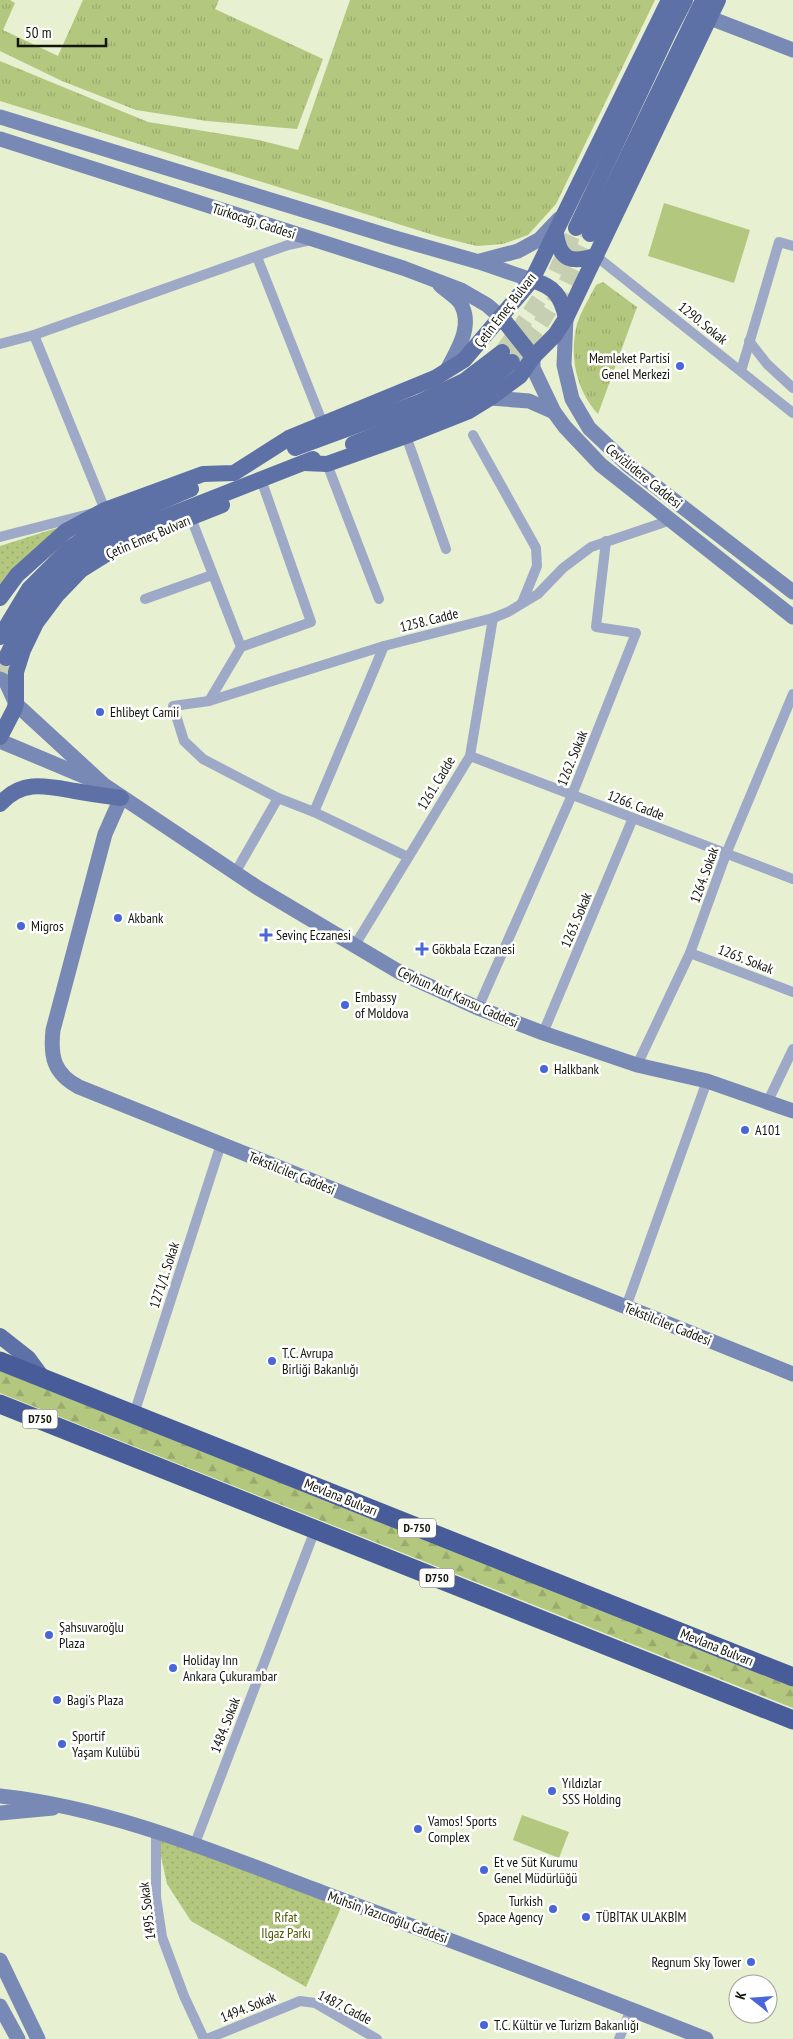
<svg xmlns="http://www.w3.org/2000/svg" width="793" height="2039" font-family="'PT Sans Narrow',sans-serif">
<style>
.grass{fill:url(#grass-tufts)}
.forest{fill:url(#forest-firs)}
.park{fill:url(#park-dots)}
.pitch{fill:#b4c77f}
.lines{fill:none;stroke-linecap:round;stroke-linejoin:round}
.primary-tunnel{stroke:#c7cfb2;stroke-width:16;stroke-dasharray:16 8;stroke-linecap:butt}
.street{stroke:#9ea9c8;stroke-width:10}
.secondary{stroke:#7989b5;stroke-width:15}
.primary{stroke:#5e71a7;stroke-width:16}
.highway{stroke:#485c9a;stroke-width:19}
.poi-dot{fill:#4865d9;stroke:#fff;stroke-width:2}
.labels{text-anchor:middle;stroke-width:5;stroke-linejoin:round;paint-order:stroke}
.shield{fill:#fff;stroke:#5a5c54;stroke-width:1}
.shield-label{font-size:12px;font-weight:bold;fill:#13160b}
.street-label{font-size:14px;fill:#13160b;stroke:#fff}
.poi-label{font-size:14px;fill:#13160b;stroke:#fff;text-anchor:start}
.park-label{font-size:14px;fill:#4a5a00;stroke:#fff}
</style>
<defs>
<pattern id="grass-tufts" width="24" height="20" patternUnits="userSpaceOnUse" patternTransform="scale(1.25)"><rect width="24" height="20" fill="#b4c77f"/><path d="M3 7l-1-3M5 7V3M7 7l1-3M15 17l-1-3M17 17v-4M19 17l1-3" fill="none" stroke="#9aaa6c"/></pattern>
<pattern id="forest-firs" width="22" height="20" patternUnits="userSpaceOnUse" patternTransform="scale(1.25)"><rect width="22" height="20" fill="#b4c77f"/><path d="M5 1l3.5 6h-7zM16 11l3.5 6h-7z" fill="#9aaa6c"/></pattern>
<pattern id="park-dots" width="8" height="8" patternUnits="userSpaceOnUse" patternTransform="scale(1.25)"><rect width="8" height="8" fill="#b4c77f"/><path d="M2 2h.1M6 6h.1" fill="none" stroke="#9aaa6c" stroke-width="1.8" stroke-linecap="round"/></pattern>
</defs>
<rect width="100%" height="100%" fill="#e7f0d0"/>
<g class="grass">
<polygon points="0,0 10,0 15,3 3,30 58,56 83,0 219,0 215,9 323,59 297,129 207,121 136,110 62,81 0,51"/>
<polygon points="350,0 655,0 556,204 528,235 503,244 477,246 440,237 0,101 0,61 148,122 259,140 298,150"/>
<path d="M603,282L637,307L598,414C576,390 569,356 577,324C581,311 590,297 596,285Z"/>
</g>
<polygon class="forest" points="0,1371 793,1687 793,1708 0,1393"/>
<g class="park">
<polygon points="60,527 0,585 0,546"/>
<polygon points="156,1833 344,1901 306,1987 191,1921 167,1884"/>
</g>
<g class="pitch">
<polygon points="664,203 750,230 734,283 648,256"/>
<polygon points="522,1815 569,1832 559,1858 513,1840"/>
</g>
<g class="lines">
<g class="primary-tunnel">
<polyline points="502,352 526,319 553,278 576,228"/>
<polyline points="512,362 538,328 565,285 590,234"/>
<polyline points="0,675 6,658"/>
</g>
<g class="street">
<polyline points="596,256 793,413"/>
<polyline points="257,257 323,424"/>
<polyline points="749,341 767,364 793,388"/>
<polyline points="0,344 34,335 288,245 311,240"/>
<polyline points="741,371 779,242 793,246"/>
<polyline points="473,435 536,548 537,566 522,603"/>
<polyline points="406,436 446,549"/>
<polyline points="327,464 379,599"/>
<polyline points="191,518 241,647 209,701"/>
<polyline points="0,537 105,510 34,335"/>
<polyline points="145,599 212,575"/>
<polyline points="241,647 311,622 263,485"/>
<polyline points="470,756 793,879"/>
<polyline points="314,812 384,646"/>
<polyline points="408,857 314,812 278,798 203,759 184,741 173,706 209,701 384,646 493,618 508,612 538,594 563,568 591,547 671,520"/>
<polyline points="235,873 278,798"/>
<polyline points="355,945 470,756 493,618"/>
<polyline points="690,953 793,992"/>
<polyline points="478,1008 572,795 636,633 596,627 606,541"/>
<polyline points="543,1033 633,818"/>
<polyline points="637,1065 690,953 726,854 793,694"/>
<polyline points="768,1101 793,1049"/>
<polyline points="626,1307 707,1081"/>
<polyline points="134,1414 221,1144"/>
<polyline points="156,1833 156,1897 162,1937 184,1996 204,2039"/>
<polyline points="194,1846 315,1530"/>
<polyline points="207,2039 300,2001 315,2003 377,2039"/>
<polyline points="619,2039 631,2009"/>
</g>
<g class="secondary">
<polyline points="710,18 793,50"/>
<polyline points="0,117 395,238 479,262 532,280"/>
<polyline points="0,139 403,268 461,290 487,305 502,318"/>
<polyline points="480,261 518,251 540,239 559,219"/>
<path d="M440,285C446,291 457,297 461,304C473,326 458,349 448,368"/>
<polyline points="566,318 564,365 572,399 589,428 628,465 793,592"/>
<polyline points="533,357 533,368 554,412 565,427 601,465 793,617"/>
<polyline points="490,398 529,401 554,412"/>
<polyline points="0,679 6,682 16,704 104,785 258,888 401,973 478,1008 543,1033 637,1065 707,1081 793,1111"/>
<polyline points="0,741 93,780"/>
<path d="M121,798L105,834L53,1030C50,1057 54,1074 79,1087L793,1374"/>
<path d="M0,1796C111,1808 217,1853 321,1892C450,1940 578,1988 706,2039"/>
<polyline points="0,1813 53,1808"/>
<polyline points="0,1960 38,2039"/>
<polyline points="0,2006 18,2039"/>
</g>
<g class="primary">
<polyline points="576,228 669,31 685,0"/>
<path d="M556,234C560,261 571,263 596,256"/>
<polyline points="590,234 703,0"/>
<path d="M532,280C555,287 561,296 566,318"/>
<polyline points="502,318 533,357"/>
<polyline points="353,444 439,410 472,393 512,362"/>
<polyline points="295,448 420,402 464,381 502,352"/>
<polyline points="304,463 327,464 406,436 469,411 490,398 520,376 533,357 555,335 566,318 718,0"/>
<polyline points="0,598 17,575 66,531 105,510 203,474 234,473 289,438 435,378 464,360 532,280 669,0"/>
<polyline points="0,637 29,589 69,549 97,529 191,489"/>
<path d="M6,658C30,604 56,575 104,541L313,459"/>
<polyline points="0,737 14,710 16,704 16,672 23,650 36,623 57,595 81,570 121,545 222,505"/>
<path d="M0,804C22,779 47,786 75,791C91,794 106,796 121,798"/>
<polyline points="0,1336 28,1358 42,1377"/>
</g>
<g class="highway">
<polyline points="0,1361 793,1677"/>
<polyline points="0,1404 793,1720"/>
</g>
</g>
<g class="poi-dot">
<circle cx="680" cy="366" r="5"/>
<circle cx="100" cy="712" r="5"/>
<circle cx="118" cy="918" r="5"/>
<circle cx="21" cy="926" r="5"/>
<path d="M263.5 927.5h5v5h5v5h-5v5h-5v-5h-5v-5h5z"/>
<path d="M419.5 941.5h5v5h5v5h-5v5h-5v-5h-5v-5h5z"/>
<circle cx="345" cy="1005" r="5"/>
<circle cx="544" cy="1069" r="5"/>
<circle cx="745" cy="1130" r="5"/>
<circle cx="272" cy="1361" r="5"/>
<circle cx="49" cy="1635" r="5"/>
<circle cx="173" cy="1668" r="5"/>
<circle cx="57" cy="1700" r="5"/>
<circle cx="62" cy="1744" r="5"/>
<circle cx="552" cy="1791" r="5"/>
<circle cx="418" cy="1829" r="5"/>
<circle cx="484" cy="1870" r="5"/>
<circle cx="553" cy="1909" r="5"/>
<circle cx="586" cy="1917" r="5"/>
<circle cx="751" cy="1962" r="5"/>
<circle cx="484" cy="2025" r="5"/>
</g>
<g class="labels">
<g class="shield">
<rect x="22.5" y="1409.5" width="35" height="19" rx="4"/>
<rect x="398" y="1518.5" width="38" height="19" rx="4"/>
<rect x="419.5" y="1568.5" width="35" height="19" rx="4"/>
</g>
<g class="shield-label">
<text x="40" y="1423">D750</text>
<text x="417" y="1532">D-750</text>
<text x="437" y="1582">D750</text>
</g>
<g class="street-label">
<text transform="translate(254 221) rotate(18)" y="5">Türkocağı Caddesi</text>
<text transform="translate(505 310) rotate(-52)" y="5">Çetin Emeç Bulvarı</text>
<text transform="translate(703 323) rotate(39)" y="5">1290. Sokak</text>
<text transform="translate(644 476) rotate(39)" y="5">Cevizlidere Caddesi</text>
<text transform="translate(148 537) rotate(-23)" y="5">Çetin Emeç Bulvarı</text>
<text transform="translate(429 620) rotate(-14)" y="5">1258. Cadde</text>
<text transform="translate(572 758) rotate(-68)" y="5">1262. Sokak</text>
<text transform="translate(436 783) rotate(-59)" y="5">1261. Cadde</text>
<text transform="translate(636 805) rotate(21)" y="5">1266. Cadde</text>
<text transform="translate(704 875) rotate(-70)" y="5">1264. Sokak</text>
<text transform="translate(576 920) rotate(-67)" y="5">1263. Sokak</text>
<text transform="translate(746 959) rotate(21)" y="5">1265. Sokak</text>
<text transform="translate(458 997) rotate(24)" y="5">Ceyhun Atuf Kansu Caddesi</text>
<text transform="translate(292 1173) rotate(22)" y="5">Tekstilciler Caddesi</text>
<text transform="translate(164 1275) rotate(-72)" y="5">1271/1. Sokak</text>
<text transform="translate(668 1324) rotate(22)" y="5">Tekstilciler Caddesi</text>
<text transform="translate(341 1497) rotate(22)" y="5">Mevlana Bulvarı</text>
<text transform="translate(717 1647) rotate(22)" y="5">Mevlana Bulvarı</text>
<text transform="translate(225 1725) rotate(-69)" y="5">1484. Sokak</text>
<text transform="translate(147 1911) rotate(-97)" y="5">1495. Sokak</text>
<text transform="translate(388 1917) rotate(20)" y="5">Muhsin Yazıcıoğlu Caddesi</text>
<text transform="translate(248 2007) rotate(-22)" y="5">1494. Sokak</text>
<text transform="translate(345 2007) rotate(27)" y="5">1487. Cadde</text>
</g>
<g class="poi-label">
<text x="670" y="363" text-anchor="end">Memleket Partisi<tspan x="670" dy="16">Genel Merkezi</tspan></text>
<text x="110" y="717">Ehlibeyt Camii</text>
<text x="128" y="923">Akbank</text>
<text x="31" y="931">Migros</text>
<text x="276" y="940">Sevinç Eczanesi</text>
<text x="432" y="954">Gökbala Eczanesi</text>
<text x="355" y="1002">Embassy<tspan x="355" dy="16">of Moldova</tspan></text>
<text x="554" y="1074">Halkbank</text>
<text x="755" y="1135">A101</text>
<text x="282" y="1358">T.C. Avrupa<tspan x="282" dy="16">Birliği Bakanlığı</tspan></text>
<text x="59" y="1632">Şahsuvaroğlu<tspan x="59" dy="16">Plaza</tspan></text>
<text x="183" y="1665">Holiday Inn<tspan x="183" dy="16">Ankara Çukurambar</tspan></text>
<text x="67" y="1705">Bagi's Plaza</text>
<text x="72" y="1741">Sportif<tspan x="72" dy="16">Yaşam Kulübü</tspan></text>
<text x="562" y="1788">Yıldızlar<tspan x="562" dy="16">SSS Holding</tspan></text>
<text x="428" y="1826">Vamos! Sports<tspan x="428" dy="16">Complex</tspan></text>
<text x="494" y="1867">Et ve Süt Kurumu<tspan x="494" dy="16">Genel Müdürlüğü</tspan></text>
<text x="543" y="1906" text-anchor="end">Turkish<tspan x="543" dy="16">Space Agency</tspan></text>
<text x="596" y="1922">TÜBİTAK ULAKBİM</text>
<text x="741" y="1967" text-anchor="end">Regnum Sky Tower</text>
<text x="494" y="2030">T.C. Kültür ve Turizm Bakanlığı</text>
</g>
<g class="park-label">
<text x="286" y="1922">Rıfat<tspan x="286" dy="16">Ilgaz Parkı</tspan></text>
</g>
</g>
<g transform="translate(753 1999) rotate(287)"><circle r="24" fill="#ffffff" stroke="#a1a29d"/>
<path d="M0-4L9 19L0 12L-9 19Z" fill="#4865d9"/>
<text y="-8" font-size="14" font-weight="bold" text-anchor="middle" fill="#13160b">K</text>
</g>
<path d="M18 38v8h88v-8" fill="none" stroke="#13160b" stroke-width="2.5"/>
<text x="25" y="38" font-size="15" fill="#13160b" stroke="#ffffff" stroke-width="4" paint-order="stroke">50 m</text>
</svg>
